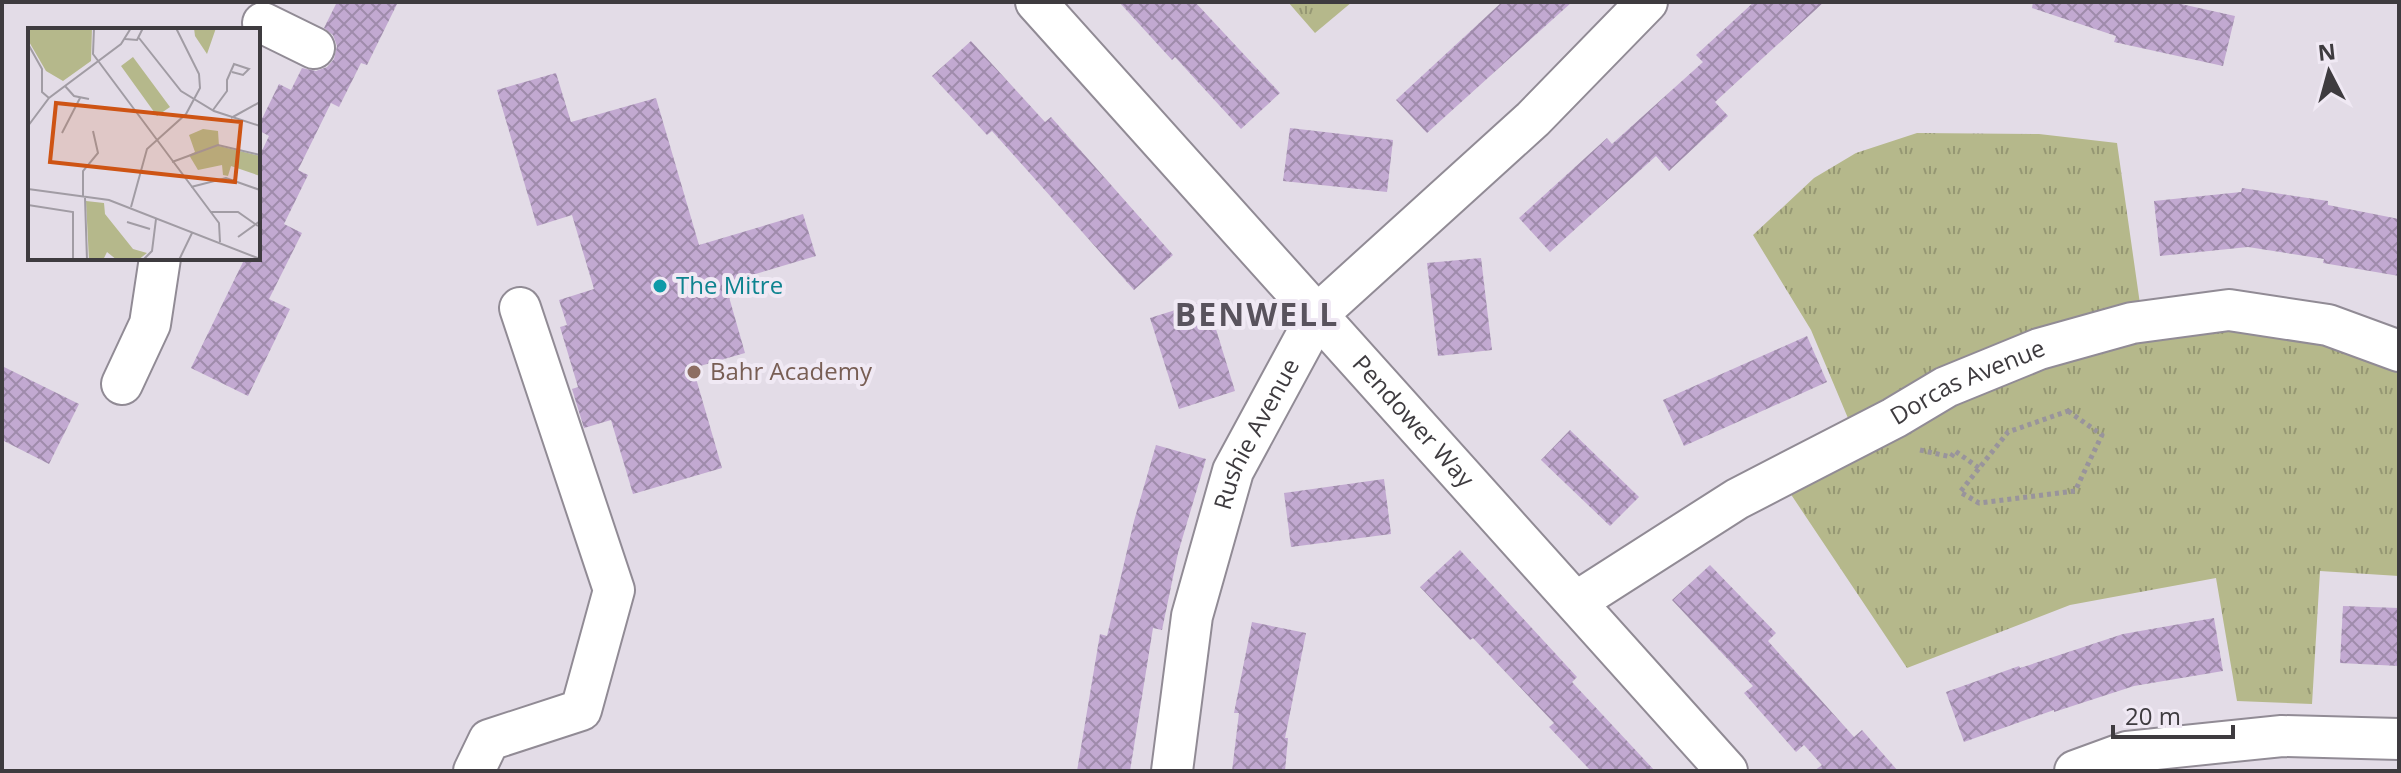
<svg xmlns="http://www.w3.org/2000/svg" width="2401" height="773" font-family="'Open Sans',sans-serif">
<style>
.grass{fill:url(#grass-tufts)}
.building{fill:url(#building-cross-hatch)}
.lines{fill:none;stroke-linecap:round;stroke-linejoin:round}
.minor-casing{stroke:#918b95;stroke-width:44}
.path{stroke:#99949c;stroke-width:5;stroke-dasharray:4 4;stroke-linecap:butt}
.minor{stroke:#fff;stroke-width:40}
.culture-dot{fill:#0f9aa8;stroke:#f0e9f4;stroke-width:3}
.education-dot{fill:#8d6e63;stroke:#f0e9f4;stroke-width:3}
.labels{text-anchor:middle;stroke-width:8;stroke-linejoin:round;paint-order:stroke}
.culture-label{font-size:24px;fill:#0d838f;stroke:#f0e9f4;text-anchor:start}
.education-label{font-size:24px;fill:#785e54;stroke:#f0e9f4;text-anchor:start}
.street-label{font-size:24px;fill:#3e3b3f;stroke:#f0e9f4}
.district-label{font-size:32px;font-weight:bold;letter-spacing:2px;fill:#59535d;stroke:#f0e9f4}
.inset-road{fill:none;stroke:#a19ca4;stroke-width:2}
.view{fill:#ce5414;fill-opacity:0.15;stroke:#ce5414;stroke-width:4}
.inset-edge{fill:none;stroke:#3e3b3f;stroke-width:4}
</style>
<defs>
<pattern id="grass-tufts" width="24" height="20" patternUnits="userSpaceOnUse" patternTransform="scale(2)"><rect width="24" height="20" fill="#b5b88b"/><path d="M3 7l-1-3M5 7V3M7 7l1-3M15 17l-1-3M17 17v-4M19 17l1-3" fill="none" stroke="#959773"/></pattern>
<pattern id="building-cross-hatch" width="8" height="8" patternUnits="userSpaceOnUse" patternTransform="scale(2)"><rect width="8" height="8" fill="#c2a9d1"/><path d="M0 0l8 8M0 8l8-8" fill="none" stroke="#9f8bab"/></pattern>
</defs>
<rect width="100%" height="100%" fill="#e3dce7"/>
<g class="grass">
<polygon points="1288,2 1352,2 1315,33"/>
<polygon points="1917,133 2039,134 2117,143 2144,332 2225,317 2399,359 2399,576 2320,571 2312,704 2237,701 2216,578 2070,605 1907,668 1784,484 1858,442 1811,330 1753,235 1814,178 1856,153"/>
</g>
<g class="building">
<polygon points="337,2 398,2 367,65 361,63 339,107 331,103 298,170 308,175 284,224 302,233 269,299 290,309 248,396 191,368 245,258 258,258 258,159 269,136 258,130 258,127 279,84 291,90 302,68 316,71 327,67 334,59 337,46 333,35 324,28"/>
<polygon points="1119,2 1195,2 1280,93 1241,129 1175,57 1172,60"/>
<polygon points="1502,2 1572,2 1427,133 1396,100"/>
<polygon points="1754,2 1824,2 1715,102 1728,116 1669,171 1656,156 1550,252 1519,218 1607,138 1612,144 1703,62 1696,55"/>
<polygon points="2033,2 2172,2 2235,16 2223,66 2114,42 2116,36 2032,8"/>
<polygon points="971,41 1045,122 1051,117 1173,255 1134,290 992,131 987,135 932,76"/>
<polygon points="556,73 571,122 656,98 699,245 803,214 816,256 725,283 745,353 693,368 722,468 633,494 611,420 584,428 572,389 578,387 560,327 567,325 559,300 594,289 572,215 537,226 497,90"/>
<polygon points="1290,128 1393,140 1387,192 1283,181"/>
<polygon points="2242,188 2328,201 2328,205 2399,219 2399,276 2323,263 2324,259 2248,247 2160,256 2154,201 2241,192"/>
<polygon points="1481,258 1492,350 1438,356 1427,263"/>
<polygon points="1207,300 1235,391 1179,409 1150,318"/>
<polygon points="1807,336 1827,382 1684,446 1663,400"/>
<polygon points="2,366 79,404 49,464 2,440"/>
<polygon points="1570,430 1639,497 1610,526 1541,460"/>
<polygon points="1156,445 1206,459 1178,553 1162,630 1153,628 1130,771 1077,771 1100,634 1107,636 1134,521"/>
<polygon points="1384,479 1391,534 1291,547 1284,493"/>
<polygon points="1460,550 1577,677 1572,682 1655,771 1591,771 1549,727 1554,723 1473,638 1470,640 1420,587"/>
<polygon points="1710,565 1776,633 1768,641 1854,737 1862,730 1898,771 1814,771 1822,765 1804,745 1796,752 1744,693 1753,686 1672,600"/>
<polygon points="2343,606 2399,608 2399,666 2340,663"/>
<polygon points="2214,618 2223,671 2134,686 2054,712 2054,710 1964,742 1946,692 2019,666 2020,668 2123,634"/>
<polygon points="1252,622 1306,633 1285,738 1288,738 1285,771 1232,771 1239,713 1234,713"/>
</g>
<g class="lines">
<g class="minor-casing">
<g id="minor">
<path id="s1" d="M1036,2L1727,771"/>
<polyline points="263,23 314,48"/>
<polyline points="122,384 150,324 160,258"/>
<path id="s2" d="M1576,602L1737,499L1894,418L1946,387L2039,349L2132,323L2229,310L2328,325L2399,351"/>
<polyline points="474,771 489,740 581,710 614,590 520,308"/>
<path id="s3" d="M1172,771L1192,616L1233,471L1318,314L1533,119L1647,2"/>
<polyline points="2075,771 2127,752 2282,736 2399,739"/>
</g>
</g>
<g class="path">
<polygon points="2068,411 2102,435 2075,491 1979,503 1960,492 2008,432"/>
<polyline points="1920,450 1951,457 1955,451 1979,468"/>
</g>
<use href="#minor" class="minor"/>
</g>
<circle class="culture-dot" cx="660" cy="286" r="8"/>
<circle class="education-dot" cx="694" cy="372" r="8"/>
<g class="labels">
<g class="culture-label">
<text x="676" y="294">The Mitre</text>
</g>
<g class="education-label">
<text x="710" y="380">Bahr Academy</text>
</g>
<g class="street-label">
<text dy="8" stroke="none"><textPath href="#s2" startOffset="450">Dorcas Avenue</textPath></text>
<text dy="8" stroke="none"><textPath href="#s1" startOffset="564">Pendower Way</textPath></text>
<text dy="8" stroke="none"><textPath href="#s3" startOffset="350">Rushie Avenue</textPath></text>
</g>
<g class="district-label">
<text x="1257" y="326">BENWELL</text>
</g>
</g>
<g transform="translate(28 28)">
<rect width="232" height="232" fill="#e3dce7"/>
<path d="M0,0H64L63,33L35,53L18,43L0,12ZM166,0H188L179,26L167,8ZM105,29L142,79L129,88L93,38ZM175,101L190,103L191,118L232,128V148L203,138L200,148L195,147L194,137L170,142L161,127L167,124L161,107Z" fill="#b5b88b"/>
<path d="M58,173L76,175L77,186L105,221L119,225L110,232H89L79,224L75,232H61Z" fill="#b5b88b"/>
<path class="inset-road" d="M66,0L65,26L191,195L192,214M111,10L153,63L186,83L232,98M97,11L109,12L115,0M0,16L14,41V64L21,70M37,58L46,68L61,71M185,82L199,63V52L206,36L221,41L215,47L204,44M203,90L232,74M0,98L21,70L93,16L103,0M34,105L52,70M144,134L190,117L232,127M163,159L198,150L232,162M0,161L81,172L232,231M55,169V143L70,125L65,103M57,170L59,232M0,177L45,184V232M103,179L119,121L158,86L172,60L171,46L148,0M182,184H210L230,198M99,194L122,201M210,209L232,193M115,232L124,223L128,191M151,232L164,205"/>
<path class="view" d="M28,75L213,94L207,154L22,134Z"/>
<rect width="232" height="232" class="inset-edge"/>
</g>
<rect width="2401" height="773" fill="none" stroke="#3e3b3f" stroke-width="8"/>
<g transform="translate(2329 72) rotate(354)" stroke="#f0e9f4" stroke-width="6" paint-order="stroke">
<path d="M0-6L14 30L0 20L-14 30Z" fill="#3e3b3f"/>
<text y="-12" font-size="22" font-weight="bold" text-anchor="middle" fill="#3e3b3f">N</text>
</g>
<path d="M2113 725v12h120v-12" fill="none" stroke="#3e3b3f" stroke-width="4"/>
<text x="2125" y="725" font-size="24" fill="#3e3b3f" stroke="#f0e9f4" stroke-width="6" paint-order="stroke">20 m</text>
</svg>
